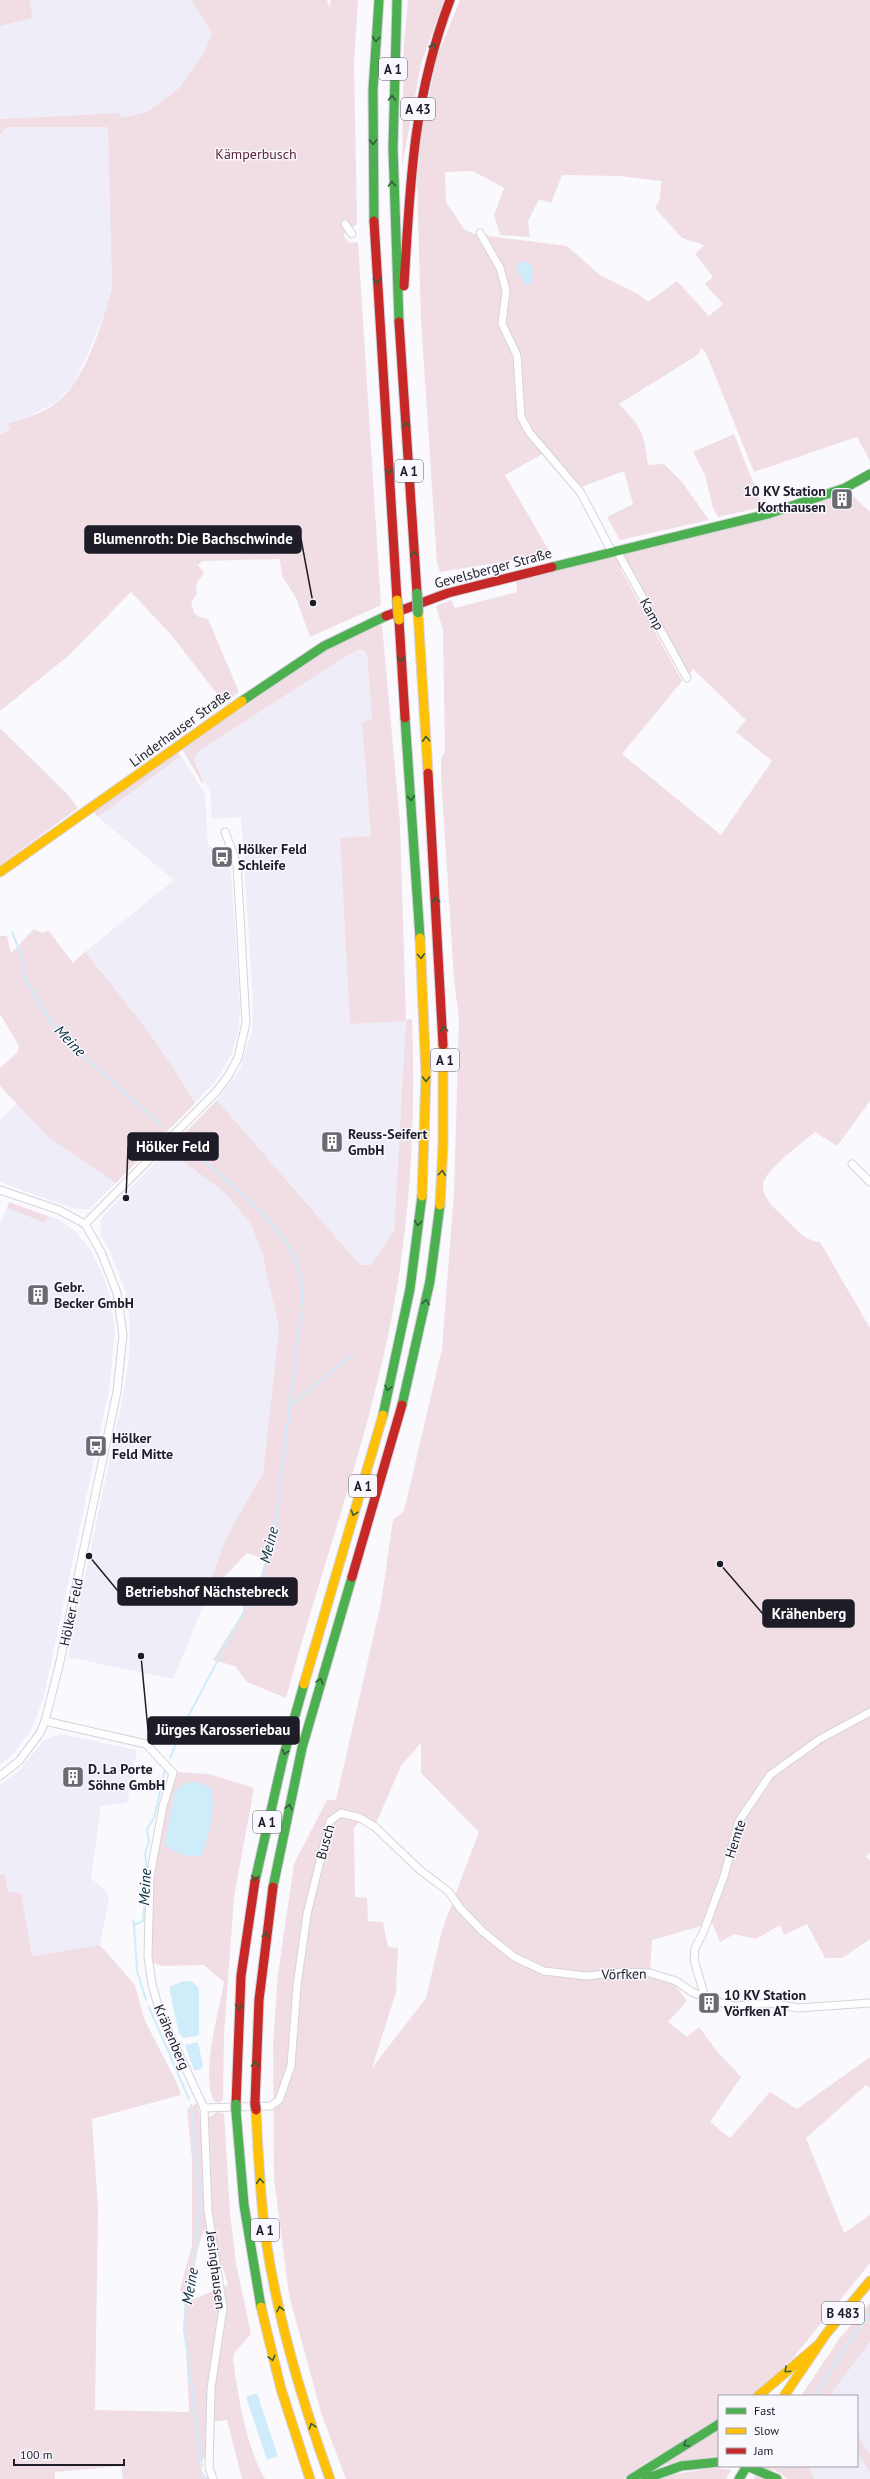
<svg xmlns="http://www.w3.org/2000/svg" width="870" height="2479" font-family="'PT Sans',sans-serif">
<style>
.built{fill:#efedf8}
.green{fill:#f0dee4;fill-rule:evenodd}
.water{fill:#cfecfa}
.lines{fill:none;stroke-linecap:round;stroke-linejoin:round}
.stream{stroke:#cfecfa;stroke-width:2}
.street-casing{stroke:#d5d3db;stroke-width:9}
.fast-casing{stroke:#d5d3db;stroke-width:11}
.slow-casing{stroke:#d5d3db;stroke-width:11}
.jam-casing{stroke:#d5d3db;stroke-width:11}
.street{stroke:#fefeff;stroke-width:7}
.fast{stroke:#4caf50;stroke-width:9}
.slow{stroke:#ffc107;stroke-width:9}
.jam{stroke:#c62828;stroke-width:9}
.fast-bridge-casing{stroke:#aca5ae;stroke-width:11;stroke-linecap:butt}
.slow-bridge-casing{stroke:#aca5ae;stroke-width:11;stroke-linecap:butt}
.jam-bridge-casing{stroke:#aca5ae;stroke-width:11;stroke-linecap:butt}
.fast-bridge{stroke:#4caf50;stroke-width:9}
.slow-bridge{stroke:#ffc107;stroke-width:9}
.jam-bridge{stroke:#c62828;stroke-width:9}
.oneway{stroke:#335e39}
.labels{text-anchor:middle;stroke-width:3;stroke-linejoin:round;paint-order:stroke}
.shield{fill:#f9f8fe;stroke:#605e68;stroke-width:1}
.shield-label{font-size:13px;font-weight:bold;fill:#1e1c27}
.park-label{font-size:14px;fill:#5b2739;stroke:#f9f8fe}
.poi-label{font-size:14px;font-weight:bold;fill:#1e1c27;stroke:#f9f8fe;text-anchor:start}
.street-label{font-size:14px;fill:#1e1c27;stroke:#f9f8fe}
.water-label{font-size:15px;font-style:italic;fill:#092f3d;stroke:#f9f8fe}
.leader{fill:none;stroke:#1e1c27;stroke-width:1.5}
.callout-dot{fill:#1e1c27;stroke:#f9f8fe;stroke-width:1.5}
.callout{fill:#1e1c27;stroke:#1e1c27;stroke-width:1.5}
.callout-label{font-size:15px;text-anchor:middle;font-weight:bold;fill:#fff}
</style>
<rect width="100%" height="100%" fill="#faf9fd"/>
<g class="built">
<polygon points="0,0 191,0 212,33 204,53 178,89 147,112 120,118 120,113 0,119"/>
<polygon points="6,127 108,127 112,287 106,312 74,384 55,403 21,420 9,423 10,429 0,435 0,134 2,134"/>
<polygon points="360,649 365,651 367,654 372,718 362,723 371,836 340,839 350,1024 406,1020 394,1231 371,1265 360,1265 217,1100 240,1069 252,1031 253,1002 241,817 212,819 210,792 194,760 199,751 340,660"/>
<polygon points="181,756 205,794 208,844 228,864 231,872 240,1009 238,1032 231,1055 218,1078 195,1103 181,1079 122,998 85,952 174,880 98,817"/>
<polygon points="17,1104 48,1137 116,1183 89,1209 75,1209 0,1182 0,1120"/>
<polygon points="168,1150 224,1192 251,1224 262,1253 279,1328 263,1473 227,1536 198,1619 173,1679 68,1657 122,1401 129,1357 130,1325 126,1293 109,1249 101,1236 101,1221 104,1215"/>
<polygon points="7,1208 45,1223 48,1216 58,1219 76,1232 90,1249 105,1280 110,1298 115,1332 109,1390 43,1700 30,1732 13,1754 0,1765 0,1223"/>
<polygon points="60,1734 137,1750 127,1803 101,1806 91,1878 107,1893 109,1898 100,1945 32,1956 21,1893 8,1893 5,1874 0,1875 0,1785 19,1771 44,1740"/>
<polygon points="870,2342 870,2479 814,2479 809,2466 857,2466 857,2396 829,2396"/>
</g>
<g class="green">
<polygon points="0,0 29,0 33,18 0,26"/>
<path d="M191,0H327L329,8L331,0H358L354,63L357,224L343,235L349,243L358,242L381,605L310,637L296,598L282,576L280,559L202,561L198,565L204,573L196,584L197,594L191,602L194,613L199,617L208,619L239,692L224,703L173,637L131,592L68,656L0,711V435L10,429L8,423C28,419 51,410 65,395C87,373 105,317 112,287L108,127H6L2,134H0V119L120,113L121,118L147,112L178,89L204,53L212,33Z"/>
<polygon points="408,0 444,0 421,64 402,167 404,45"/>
<path d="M460,0H870V461L857,437L754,472L706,353L701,347L699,354L619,404C642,428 644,433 648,465L664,464L682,482L709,520L620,540L607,517L633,504L624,471L576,489L544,453L505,475L551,554L440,572L437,563L421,320L417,181L421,134L437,57ZM473,171L504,188L494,215L500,235L530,237L528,221L539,199L551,203L562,175L619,176L661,181L660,199L655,208L682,238L704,245L695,254L713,277L705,284L723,304L709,316L677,281L648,302L638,294L600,275L567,246L474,234L464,229L446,202L445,172Z"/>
<polygon points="734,434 763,507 718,517 713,508 705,475 693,452"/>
<path d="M848,491L870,512V1101L837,1146L815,1132C803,1142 765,1170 763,1184C761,1197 777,1211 786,1219C798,1231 803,1240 820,1242L870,1328V1853L866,1856L870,1861V1939L842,1958H825L807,1924L784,1935L780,1925L756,1939L734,1934L720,1942L712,1923L652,1940L650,1971L674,1984L687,2001L668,2022L687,2037L699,2027L715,2049L741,2077L710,2122L730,2138L770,2092L797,2109L870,2057V2088L866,2085L806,2138L844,2233L870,2215V2263L793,2358L752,2396H719V2419L642,2465L623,2479H346L322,2416L289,2295L274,2178L273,2043L278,1974L294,1864L327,1800H336L381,1603L393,1520L404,1511L442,1349L454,1192L459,1019L454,979L441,775V758L445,752L443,630L436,606L451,600L455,608L517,592L516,581L767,519L815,505ZM620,568L634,572L687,678L693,669L746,720L736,732L772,761L721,835L622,754L682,681ZM421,1743V1773L479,1832L442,1930L426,1998L372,2068L396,1992L398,1948L388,1947L383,1922L368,1921L367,1898L355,1897L354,1828L361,1820L374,1828L401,1766Z"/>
<path d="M382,625L400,823L406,1020L412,1019C416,1123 410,1229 389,1331C363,1455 319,1576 286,1698L247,1682L235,1666L213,1660L243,1612V1593L259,1580L267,1560L247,1553L220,1581L209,1599H204L227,1536L263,1473L279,1328L262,1253L251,1224L224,1192L168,1150L217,1100L360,1265H371L394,1231L406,1021L350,1024L340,838L371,836L362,723L372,718L367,654L365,651L360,649L340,660L199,751L194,760L204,782L202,783L182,749L323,652L365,629Z"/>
<polygon points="0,728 68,795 78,808 0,865"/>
<polygon points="178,752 181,756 98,817 93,811"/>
<path d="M34,929L42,933L48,930L73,963L85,952C124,1000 164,1049 195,1103L116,1183L48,1137L0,1086V1068L17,1053L19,1046L0,1014V936H7L11,953Z"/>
<polygon points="9,1202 48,1216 45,1223 7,1208"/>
<path d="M177,1772L209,1774L254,1788L234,1897L224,2035L223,2100L219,2103L214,2101C200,2074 219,2013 224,1982L204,1965L163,1966L152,1963L154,1875L172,1780Z"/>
<path d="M5,1874L8,1892L21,1893L32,1956L100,1945L135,1985L144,2019L177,2083L181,2095L92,2119L98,2209L95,2410L189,2412L184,2303L228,2285L222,2265H210L204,2230L198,2248L190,2293L182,2296L180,2289L192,2245V2159L187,2109L197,2103L201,2123L217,2112L224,2113L230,2213L236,2263L251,2334L234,2353L233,2360C239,2399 245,2444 265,2479H242L227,2420L211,2422L208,2455L200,2462L203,2477L208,2476L209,2479H123L121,2466L55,2472V2479H0V1875Z"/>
<polygon points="870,2303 870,2342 829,2396 801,2396 839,2339"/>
<polygon points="719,2429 719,2456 663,2465"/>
<polygon points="857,2435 870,2454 870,2472 857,2452"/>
<polygon points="761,2466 809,2466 814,2479 788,2479 773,2469 768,2479 753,2479"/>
<polygon points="714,2468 731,2470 726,2479 656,2479 668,2475"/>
</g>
<g class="water">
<polygon points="523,261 531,265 533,271 531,283 526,286 516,266"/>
<path d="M197,1782L210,1787C218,1801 208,1842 201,1856C189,1858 176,1853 166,1846L165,1841L175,1791L186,1783Z"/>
<polygon points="183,1981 193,1982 199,1989 199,2033 197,2036 183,2038 179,2034 170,1992 170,1987"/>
<polygon points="198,2042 203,2067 199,2070 194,2070 185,2045"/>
<polygon points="257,2393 278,2456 267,2460 246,2397"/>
</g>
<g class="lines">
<g class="stream">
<polyline points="12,932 21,954 23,975 52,1024 68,1042 162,1126"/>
<path d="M179,1140C213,1170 273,1214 293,1254C301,1271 303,1289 302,1307"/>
<polyline points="291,1405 353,1354"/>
<polyline points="170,1758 182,1728 261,1579 275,1527 301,1312"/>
<polyline points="133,1920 134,1925"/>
<polyline points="146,2000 137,1971 134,1925 143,1921 145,1900 142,1891 147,1868 145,1854 149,1841 147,1829 154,1818 165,1770"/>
<polyline points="149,2007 189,2099"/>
<polyline points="191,2105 200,2207 195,2255 186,2299 184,2329 202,2466"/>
<polyline points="815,2396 846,2346 870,2314"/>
<polyline points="203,2473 205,2479"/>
</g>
<g class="street-casing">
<g id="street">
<polyline points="345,224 352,234"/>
<polyline points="480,233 500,268 506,290 502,324 517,355 521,417 529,432 581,493 612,552"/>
<polyline points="617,551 687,678"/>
<polyline points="852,1164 870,1182"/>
<polyline points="0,1190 59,1210 85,1224 101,1252 117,1293 123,1335 117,1392 59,1666 45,1721 40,1733 19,1761 0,1776"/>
<polyline points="85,1224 216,1092 228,1076 238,1058 246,1023 237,864 225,832"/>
<polyline points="45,1721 146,1744 173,1773 163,1806 150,1876 148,1957 152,1984 160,2013 204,2108 208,2211 223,2308 211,2388 209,2468 213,2479"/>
<polyline points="705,1997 694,1960 695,1948 703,1933 724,1876 739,1821 770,1775 820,1739 870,1712"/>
<polyline points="204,2108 271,2106 279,2100 291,2066 297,1986 307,1914 330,1821 341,1813 360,1818 375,1827 420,1870 449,1892 460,1908 482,1931 514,1957 544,1971 586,1976 624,1972 650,1973 676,1981 692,1992 713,2001 734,2006 769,2003 798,2008 870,2003"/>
</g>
</g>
<g class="fast-casing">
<g id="fast">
<polyline points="397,0 393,148 399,322"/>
<polyline points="374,221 373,90 379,0"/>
<polyline points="552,567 768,514 845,488 870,474"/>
<polyline points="242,701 324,646 386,616"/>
<polyline points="405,718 420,938"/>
<polyline points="402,1405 430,1281 440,1205"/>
<polyline points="383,1415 410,1289 422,1196"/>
<polyline points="255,1881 283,1758 304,1684"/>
<polyline points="273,1887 302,1748 352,1577"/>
<polyline points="236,2111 244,2205 261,2307"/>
<polyline points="747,2466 777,2479"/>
<polyline points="631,2479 719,2424"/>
<polyline points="645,2479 681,2466 719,2462"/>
<polyline points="739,2479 747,2466"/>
</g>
</g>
<g class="slow-casing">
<g id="slow">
<polyline points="418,613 428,773"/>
<polyline points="0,872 242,701"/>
<polyline points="420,938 426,1075 422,1196"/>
<polyline points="440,1205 443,1145 443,1045"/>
<polyline points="304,1684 383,1415"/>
<path d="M256,2110C258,2153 260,2197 266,2240C278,2322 302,2401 330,2479"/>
<polyline points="261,2307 281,2389 310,2479"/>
<polyline points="758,2396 817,2346"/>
<polyline points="784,2396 826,2334 870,2281"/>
</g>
</g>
<g class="jam-casing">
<g id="jam">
<polyline points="374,221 397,600"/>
<path d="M404,286C410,183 413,98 450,0"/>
<polyline points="399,322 417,593"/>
<polyline points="386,616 448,593 552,567"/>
<polyline points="399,620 405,718"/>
<polyline points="428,773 443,1045"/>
<polyline points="352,1577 402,1405"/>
<polyline points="255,2103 259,2000 273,1887"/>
<polyline points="236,2104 241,1976 255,1881"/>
</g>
</g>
<use href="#street" class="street"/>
<use href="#fast" class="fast"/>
<use href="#slow" class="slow"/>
<use href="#jam" class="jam"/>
<g class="fast-bridge-casing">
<g id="fast-bridge">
<polyline points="417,593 418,613"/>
<polyline points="236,2104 236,2111"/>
</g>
</g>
<g class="slow-bridge-casing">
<polyline id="slow-bridge" points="397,600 399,620"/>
</g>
<g class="jam-bridge-casing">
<polyline id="jam-bridge" points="255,2103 256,2110"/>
</g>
<use href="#fast-bridge" class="fast-bridge"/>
<use href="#slow-bridge" class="slow-bridge"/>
<use href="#jam-bridge" class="jam-bridge"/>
</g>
<defs><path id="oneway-chevron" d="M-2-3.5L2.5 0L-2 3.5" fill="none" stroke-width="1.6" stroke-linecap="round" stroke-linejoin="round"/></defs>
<g class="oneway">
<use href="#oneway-chevron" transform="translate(376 39) rotate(93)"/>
<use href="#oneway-chevron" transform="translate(433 46) rotate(-73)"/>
<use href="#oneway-chevron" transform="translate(392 98) rotate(-89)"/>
<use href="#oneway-chevron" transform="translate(373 142) rotate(89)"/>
<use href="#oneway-chevron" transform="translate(392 184) rotate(-91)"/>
<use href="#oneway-chevron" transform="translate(377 281) rotate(88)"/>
<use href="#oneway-chevron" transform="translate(406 425) rotate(-94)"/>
<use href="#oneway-chevron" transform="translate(389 471) rotate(86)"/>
<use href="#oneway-chevron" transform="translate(414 554) rotate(-94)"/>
<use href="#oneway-chevron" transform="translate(401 659) rotate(86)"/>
<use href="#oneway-chevron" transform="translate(426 739) rotate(-94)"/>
<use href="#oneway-chevron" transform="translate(411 798) rotate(86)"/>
<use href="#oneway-chevron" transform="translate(436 900) rotate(-94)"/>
<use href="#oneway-chevron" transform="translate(421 956) rotate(86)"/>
<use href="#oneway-chevron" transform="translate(444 1029) rotate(-94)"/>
<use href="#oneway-chevron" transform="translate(426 1079) rotate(90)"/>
<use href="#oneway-chevron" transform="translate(442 1173) rotate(-85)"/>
<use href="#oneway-chevron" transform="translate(418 1223) rotate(96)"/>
<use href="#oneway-chevron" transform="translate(426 1302) rotate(-79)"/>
<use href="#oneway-chevron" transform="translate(388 1388) rotate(104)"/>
<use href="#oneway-chevron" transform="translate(354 1513) rotate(107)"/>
<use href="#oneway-chevron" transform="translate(320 1681) rotate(-74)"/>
<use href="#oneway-chevron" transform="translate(285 1752) rotate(105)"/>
<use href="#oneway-chevron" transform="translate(289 1807) rotate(-77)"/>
<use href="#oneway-chevron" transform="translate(255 1878) rotate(101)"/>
<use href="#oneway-chevron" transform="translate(266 1935) rotate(-83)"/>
<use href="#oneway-chevron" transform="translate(239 2007) rotate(93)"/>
<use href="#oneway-chevron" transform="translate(255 2064) rotate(-90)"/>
<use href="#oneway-chevron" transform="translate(260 2181) rotate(-95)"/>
<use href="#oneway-chevron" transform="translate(280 2309) rotate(-103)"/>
<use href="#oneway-chevron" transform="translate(272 2358) rotate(76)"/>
<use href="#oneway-chevron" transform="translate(787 2370) rotate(137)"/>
<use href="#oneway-chevron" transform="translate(312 2426) rotate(-108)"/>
<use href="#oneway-chevron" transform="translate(686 2444) rotate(149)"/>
</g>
<defs>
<g id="building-square" transform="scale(1.15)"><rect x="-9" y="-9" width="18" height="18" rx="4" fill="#6b6972" stroke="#f9f8fe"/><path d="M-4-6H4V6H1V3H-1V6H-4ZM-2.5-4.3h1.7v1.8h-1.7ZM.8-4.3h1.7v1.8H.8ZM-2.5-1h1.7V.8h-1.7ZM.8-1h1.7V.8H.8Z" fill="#fff"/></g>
<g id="bus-square" transform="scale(1.15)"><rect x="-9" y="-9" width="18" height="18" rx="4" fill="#6b6972" stroke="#f9f8fe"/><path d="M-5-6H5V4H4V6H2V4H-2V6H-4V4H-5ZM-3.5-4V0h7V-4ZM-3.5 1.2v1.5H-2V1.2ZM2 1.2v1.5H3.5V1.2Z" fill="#fff"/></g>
</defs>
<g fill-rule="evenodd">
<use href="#building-square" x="842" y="499"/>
<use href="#bus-square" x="222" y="857"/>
<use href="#building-square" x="332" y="1142"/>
<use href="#building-square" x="38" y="1295"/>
<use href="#bus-square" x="96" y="1446"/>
<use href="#building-square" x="73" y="1777"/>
<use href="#building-square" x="709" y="2003"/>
</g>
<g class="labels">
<g class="shield">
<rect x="379" y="58" width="28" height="22" rx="3"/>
<rect x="401" y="98" width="34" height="22" rx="3"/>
<rect x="395" y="460" width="28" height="22" rx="3"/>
<rect x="431" y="1049" width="28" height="22" rx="3"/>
<rect x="349" y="1475" width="28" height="22" rx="3"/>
<rect x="253" y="1811" width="28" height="22" rx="3"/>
<rect x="251" y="2219" width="28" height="22" rx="3"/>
<rect x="822" y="2302" width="42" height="22" rx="3"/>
</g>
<g class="shield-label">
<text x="393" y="74">A 1</text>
<text x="418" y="114">A 43</text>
<text x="409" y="476">A 1</text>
<text x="445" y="1065">A 1</text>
<text x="363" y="1491">A 1</text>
<text x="267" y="1827">A 1</text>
<text x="265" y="2235">A 1</text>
<text x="843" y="2318">B 483</text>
</g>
<g class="park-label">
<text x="256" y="159">Kämperbusch</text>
</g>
<g class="poi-label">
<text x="826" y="496" text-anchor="end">10 KV Station<tspan x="826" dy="16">Korthausen</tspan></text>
<text x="238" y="854">Hölker Feld<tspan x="238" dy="16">Schleife</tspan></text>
<text x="348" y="1139">Reuss-Seifert<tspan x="348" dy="16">GmbH</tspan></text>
<text x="54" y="1292">Gebr.<tspan x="54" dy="16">Becker GmbH</tspan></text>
<text x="112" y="1443">Hölker<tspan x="112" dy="16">Feld Mitte</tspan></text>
<text x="88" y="1774">D. La Porte<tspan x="88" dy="16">Söhne GmbH</tspan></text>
<text x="724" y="2000">10 KV Station<tspan x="724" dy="16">Vörfken AT</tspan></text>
</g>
<g class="street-label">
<text transform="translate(493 568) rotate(-15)" y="5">Gevelsberger Straße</text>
<text transform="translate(652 614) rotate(61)" y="5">Kamp</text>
<text transform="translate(180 728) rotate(-36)" y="5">Linderhauser Straße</text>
<text transform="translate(71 1612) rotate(-78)" y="5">Hölker Feld</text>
<text transform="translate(735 1839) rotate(-72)" y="5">Hemte</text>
<text transform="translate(325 1842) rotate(-75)" y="5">Busch</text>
<text transform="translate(624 1974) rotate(-1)" y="5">Vörfken</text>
<text transform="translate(172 2037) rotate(67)" y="5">Krähenberg</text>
<text transform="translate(216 2270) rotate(83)" y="5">Jesinghausen</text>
</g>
<g class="water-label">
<text transform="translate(70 1041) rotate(46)" y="5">Meine</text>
<text transform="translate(269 1545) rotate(-76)" y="5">Meine</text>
<text transform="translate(145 1887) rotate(-87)" y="5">Meine</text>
<text transform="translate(190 2286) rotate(-80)" y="5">Meine</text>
</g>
</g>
<path class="leader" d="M313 603L301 539M126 1198L128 1147M89 1556L118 1591M720 1564L763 1614M141 1656L148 1730"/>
<g class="callout-dot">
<circle cx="313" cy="603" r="4"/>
<circle cx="126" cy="1198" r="4"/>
<circle cx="89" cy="1556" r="4"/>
<circle cx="720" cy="1564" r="4"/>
<circle cx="141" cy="1656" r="4"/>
</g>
<g class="callout">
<rect x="85" y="526" width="216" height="27" rx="4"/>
<rect x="128" y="1133" width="90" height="27" rx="4"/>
<rect x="118" y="1578" width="179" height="27" rx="4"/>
<rect x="763" y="1600" width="91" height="27" rx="4"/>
<rect x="148" y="1717" width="151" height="27" rx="4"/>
</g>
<g class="callout-label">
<text x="193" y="544">Blumenroth: Die Bachschwinde</text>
<text x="173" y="1152">Hölker Feld</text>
<text x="207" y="1597">Betriebshof Nächstebreck</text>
<text x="809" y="1619">Krähenberg</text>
<text x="223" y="1735">Jürges Karosseriebau</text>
</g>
<rect x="718" y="2395" width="140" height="72" fill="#f9f8fe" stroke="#a1a0a8"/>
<rect x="726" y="2408" width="20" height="6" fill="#4caf50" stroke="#a1a0a8"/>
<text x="754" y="2415" font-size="12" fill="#1e1c27">Fast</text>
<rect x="726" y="2428" width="20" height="6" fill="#ffc107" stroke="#a1a0a8"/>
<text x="754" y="2435" font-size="12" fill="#1e1c27">Slow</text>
<rect x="726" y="2448" width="20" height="6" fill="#c62828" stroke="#a1a0a8"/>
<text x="754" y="2455" font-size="12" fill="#1e1c27">Jam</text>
<path d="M14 2459v6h110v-6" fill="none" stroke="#1e1c27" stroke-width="2"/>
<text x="20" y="2459" font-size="12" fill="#1e1c27" stroke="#f9f8fe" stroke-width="3" paint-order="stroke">100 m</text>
</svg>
